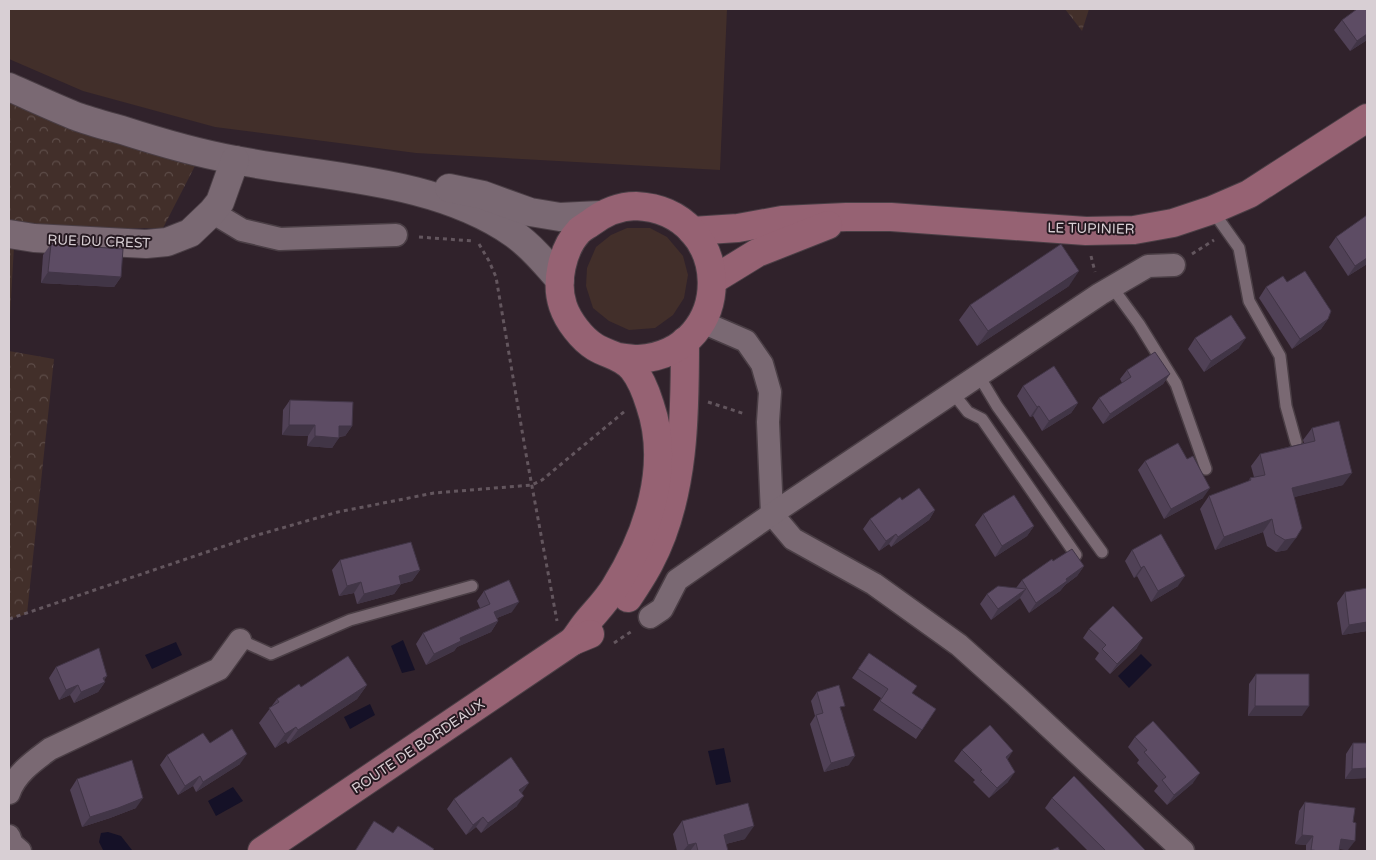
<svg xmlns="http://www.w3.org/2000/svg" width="1376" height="860" font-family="'Varela Round',sans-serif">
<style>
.grass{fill:#422f2a}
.forest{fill:url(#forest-crowns)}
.water{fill:#151127}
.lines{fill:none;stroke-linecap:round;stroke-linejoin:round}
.service-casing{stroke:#4a3e45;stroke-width:14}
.minor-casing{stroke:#4a3e45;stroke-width:25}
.tertiary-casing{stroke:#4a3e45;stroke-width:30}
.secondary-casing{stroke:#4a3e45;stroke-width:30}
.path{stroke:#63565e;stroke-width:3;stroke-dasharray:4 4;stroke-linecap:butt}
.service{stroke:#7a6973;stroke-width:11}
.minor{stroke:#7a6973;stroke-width:22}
.tertiary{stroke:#7a6973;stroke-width:28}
.secondary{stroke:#966273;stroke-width:28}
.wall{fill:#504156}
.shaded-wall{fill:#413546}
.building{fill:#5d4c64;stroke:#413546}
.labels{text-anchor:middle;stroke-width:4;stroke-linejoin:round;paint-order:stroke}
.street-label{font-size:14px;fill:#d8cfd4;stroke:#261921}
</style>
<defs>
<pattern id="forest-crowns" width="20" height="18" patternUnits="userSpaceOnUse" patternTransform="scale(1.25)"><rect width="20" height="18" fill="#422f2a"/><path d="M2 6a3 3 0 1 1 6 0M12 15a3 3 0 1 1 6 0" fill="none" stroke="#5d4c48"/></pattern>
</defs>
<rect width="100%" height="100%" fill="#30222b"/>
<g class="grass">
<polygon points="9,9 727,9 720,170 416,153 215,127 83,91 9,59"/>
<polygon points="627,228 650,228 667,237 683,256 688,275 684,298 673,315 655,328 629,330 609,321 593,308 586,286 587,268 596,247 611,235"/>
</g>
<g class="forest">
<polygon points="1065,9 1089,9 1082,31"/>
<polygon points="9,97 196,164 163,228 15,228 9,334"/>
<polygon points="9,351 54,359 27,614 9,619"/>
</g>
<g class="water">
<polygon points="403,640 415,670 402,673 391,646"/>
<polygon points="176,642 182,655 152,669 145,655"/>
<polygon points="1141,654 1152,665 1129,688 1118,676"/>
<polygon points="370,704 375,715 350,729 344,717"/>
<polygon points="724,748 731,782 716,785 708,751"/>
<polygon points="233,787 243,801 216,816 208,801"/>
<polygon points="108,832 121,836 132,850 130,851 103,850 99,842 101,833"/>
</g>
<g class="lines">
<g class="service-casing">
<g id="service">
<polyline points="1212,210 1239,248 1249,301 1280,356 1286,406 1296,442"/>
<polyline points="1112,287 1139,324 1176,384 1206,469"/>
<polyline points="979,376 997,406 1102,552"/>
<polyline points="953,393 968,412 982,419 1076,555"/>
<polyline points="240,640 271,654 350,620 472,586"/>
</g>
</g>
<g class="minor-casing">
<g id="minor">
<polyline points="212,212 242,230 280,239 396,235"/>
<polyline points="702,322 746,341 762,364 770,392 768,422 772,514 793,539 874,584 959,645 1016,696 1183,851"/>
<polyline points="650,617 662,609 677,580 772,514 1100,294 1148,266 1174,265"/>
<path d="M9,793C16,773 34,761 50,749L219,669L240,640"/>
<polyline points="9,836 12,844 20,851"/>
</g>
</g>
<g class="tertiary-casing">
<g id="tertiary">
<path d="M9,87C32,97 55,108 78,117C92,122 107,126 122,130C159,142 197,153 235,160C326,178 436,179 514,234C532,247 546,264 560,280"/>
<polyline points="449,188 483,195 530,212 560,217 600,215"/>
<polyline points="9,234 34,238 146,244 167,242 190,233 212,212 220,202 235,160"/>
</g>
</g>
<g class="secondary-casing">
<g id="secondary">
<polyline points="692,231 738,228 782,220 846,217 891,217 1086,231 1134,230 1173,223 1212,210 1249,194 1367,118"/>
<polyline points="713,280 757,253 828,225"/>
<path d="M628,598C636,586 644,574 650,562C685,496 685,413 685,341"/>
<path d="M573,641C578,635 582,628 587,622C597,610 607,600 615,587C648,534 671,466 650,405C646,392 641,379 633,369C623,356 608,355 595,347C582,339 568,321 563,306C555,283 562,249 579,231C582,228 586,226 589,224C603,213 618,206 636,206C735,211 738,351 639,359C632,359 625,358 619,357"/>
<polyline points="262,851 573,641 590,634"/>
</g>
</g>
<g class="path">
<polyline points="419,237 473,241"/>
<polyline points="479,244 489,261 496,277 526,454 557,621"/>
<polyline points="1192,254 1214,240"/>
<polyline points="1091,256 1095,272"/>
<polyline points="708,402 745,414"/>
<polyline points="9,619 254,536 338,512 434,493 532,485 542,480 625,411"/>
<polyline points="614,643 632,631"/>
</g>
<use href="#service" class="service"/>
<use href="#minor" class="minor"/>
<use href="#tertiary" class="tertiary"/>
<use href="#secondary" class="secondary"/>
</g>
<g class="wall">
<polygon points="1367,9 1367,40 1350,51 1334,30 1342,20"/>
<polygon points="1336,237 1367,264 1348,276 1329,247"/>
<polygon points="51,244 121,277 114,287 41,283 43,255"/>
<polygon points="1287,282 1328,319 1321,329 1292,349 1259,298 1266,287"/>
<polygon points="1069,286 977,346 959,320 970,305"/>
<polygon points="1195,338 1239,348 1204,372 1188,349"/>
<polygon points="1127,370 1170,374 1163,384 1103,424 1092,408 1099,398 1122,383 1120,379"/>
<polygon points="1023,386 1078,403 1071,413 1042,431 1033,416 1030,417 1017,396"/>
<polygon points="290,400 352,426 345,436 339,437 332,448 307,446 308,436 282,435 283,410"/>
<polygon points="1312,428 1343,485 1294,497 1287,550 1276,552 1267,546 1263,532 1215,550 1200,509 1209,496 1249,481 1250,478 1254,477 1251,466 1260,454 1304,443 1303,440"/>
<polygon points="1145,461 1203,498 1164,519 1138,470"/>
<polygon points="902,500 935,510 929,520 891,547 889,544 879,551 863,529 870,519"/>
<polygon points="983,514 1034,526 1027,536 995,557 975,525"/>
<polygon points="1132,550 1178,586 1151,602 1137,576 1134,578 1125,561"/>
<polygon points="340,560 420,570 412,581 401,584 394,594 357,604 354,593 339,596 332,570"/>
<polygon points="1053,561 1084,566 1077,576 1065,585 1060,591 1029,613 1020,598 991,620 980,604 987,594 1016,588 1022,580"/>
<polygon points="484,591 512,612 497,618 498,621 491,632 457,647 454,651 426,665 416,644 423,633 480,608 477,601"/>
<polygon points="1345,592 1367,631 1342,635 1337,603"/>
<polygon points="1089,629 1137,648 1110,674 1095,659 1099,653 1083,638"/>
<polygon points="869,653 912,693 936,709 916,739 873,710 881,698 852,678"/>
<polygon points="56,667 107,676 104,680 105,682 98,692 74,703 70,695 59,700 49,678"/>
<polygon points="1256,674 1302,716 1248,716 1249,684"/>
<polygon points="367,685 357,699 288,744 286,741 275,748 259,723 277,699 301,687"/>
<polygon points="817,692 842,711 849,765 824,772 810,724 815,716 811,701"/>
<polygon points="1135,737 1193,783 1167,805 1154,791 1158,786 1137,763 1139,760 1128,747"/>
<polygon points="210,743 240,764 196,792 193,786 178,795 160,765 167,755"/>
<polygon points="1353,743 1367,743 1367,778 1345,779 1346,754"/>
<polygon points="962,750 1008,782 989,798 973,782 975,780 954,761"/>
<polygon points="77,779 136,808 110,818 82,827 70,790"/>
<polygon points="1052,798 1146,851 1088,851 1045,808"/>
<polygon points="454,799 517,806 481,833 476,827 466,835 447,809"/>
<polygon points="1305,802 1353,822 1348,850 1339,849 1339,851 1306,851 1306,845 1295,844 1299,811"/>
<polygon points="682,821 745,839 726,844 728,851 677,851 673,834"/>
</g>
<g class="shaded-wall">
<polygon points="1367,34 1367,40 1350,51 1357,41"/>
<polygon points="1367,258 1367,264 1348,276 1355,266"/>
<polygon points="1079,271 1069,286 977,346 988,331"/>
<polygon points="48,272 121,277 114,287 41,283"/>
<polygon points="1328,319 1321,329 1292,349 1300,339"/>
<polygon points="1246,338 1239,348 1204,372 1211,361"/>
<polygon points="1170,374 1163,384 1103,424 1110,414"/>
<polygon points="1078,403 1071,413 1042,431 1049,421"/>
<polygon points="1039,406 1033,416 1030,417 1037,407"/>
<polygon points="289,425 315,425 308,436 282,435"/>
<polygon points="339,426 352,426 345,436 332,437"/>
<polygon points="315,436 339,438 332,448 307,446"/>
<polygon points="1352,473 1343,485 1283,500 1292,488"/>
<polygon points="1210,488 1203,498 1164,519 1171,509"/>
<polygon points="935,510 929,520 891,547 898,537"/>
<polygon points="1272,519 1263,532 1215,550 1224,537"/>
<polygon points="1034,526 1027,536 995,557 1002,546"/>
<polygon points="896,534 889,544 879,551 886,541"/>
<polygon points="1296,538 1287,550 1276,552 1285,540"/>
<polygon points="1084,566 1077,576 1065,585 1060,591 1029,613 1036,603 1066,579"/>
<polygon points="1144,566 1137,576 1134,578 1141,568"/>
<polygon points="420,570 412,581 392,586 399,576"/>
<polygon points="1185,576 1178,586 1151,602 1158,591"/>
<polygon points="361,582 354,593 339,596 347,586"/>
<polygon points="401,584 394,594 357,604 364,594"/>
<polygon points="1026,589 1019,599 991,620 998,609"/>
<polygon points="519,602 512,612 487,622 494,612"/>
<polygon points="498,621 491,632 457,647 454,651 426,665 434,654 460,638"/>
<polygon points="1367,622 1367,631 1342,635 1349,625"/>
<polygon points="1143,638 1137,648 1110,674 1117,664"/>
<polygon points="107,676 102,683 105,682 98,692 74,703 81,692"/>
<polygon points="78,685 70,695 59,700 66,690"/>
<polygon points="367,685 357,699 288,744 298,730"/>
<polygon points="1255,706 1309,706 1302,716 1248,716"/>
<polygon points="296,727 286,741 275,748 285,734"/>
<polygon points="1013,751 1006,762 1006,757"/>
<polygon points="247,754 240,764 196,792 203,782"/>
<polygon points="855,756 849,765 824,772 831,763"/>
<polygon points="1367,768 1367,778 1345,779 1352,769"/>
<polygon points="1015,772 1008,782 989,798 997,788"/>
<polygon points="1200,773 1193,783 1167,805 1174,795"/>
<polygon points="200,776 193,786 178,795 185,786"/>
<polygon points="529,783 522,793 512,800 519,790"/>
<polygon points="524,796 517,806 481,833 488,823"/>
<polygon points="143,798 136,808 110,818 82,827 90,817"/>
<polygon points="483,817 476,827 466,835 473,825"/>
<polygon points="754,826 745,839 714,847 724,835"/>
<polygon points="1302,835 1313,836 1306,845 1295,844"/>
<polygon points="1341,839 1355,841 1348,850 1334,848"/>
<polygon points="696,843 690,851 683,851 688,845"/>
</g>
<g class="building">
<polygon points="1357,9 1367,9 1367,34 1357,41 1342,20"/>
<polygon points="1367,215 1367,258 1355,266 1336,237"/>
<polygon points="51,244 123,249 121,277 48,272"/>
<polygon points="1061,244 1079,271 988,331 970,305"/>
<polygon points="1305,271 1331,311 1328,319 1300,339 1266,287 1283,276 1287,282"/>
<polygon points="1231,315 1246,338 1211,361 1195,338"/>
<polygon points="1155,352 1170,374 1110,414 1099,398 1131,377 1127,370"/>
<polygon points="1054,366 1078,403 1049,421 1039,406 1037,407 1023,386"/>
<polygon points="290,400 353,402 352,426 339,426 339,438 315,436 315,425 289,425"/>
<polygon points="1339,421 1352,473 1292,488 1302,528 1296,538 1285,540 1275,534 1272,519 1224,537 1209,496 1251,480 1250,478 1265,475 1260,454 1315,441 1312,428"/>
<polygon points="1178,443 1187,459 1193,456 1210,488 1171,509 1145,461"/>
<polygon points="919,488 935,510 898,537 896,534 886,541 870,519 900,497 902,500"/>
<polygon points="1014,495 1034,526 1002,546 983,514"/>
<polygon points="1161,534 1185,576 1158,591 1144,566 1141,568 1132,550"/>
<polygon points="411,542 420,570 399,576 401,584 364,594 361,582 347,586 340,560"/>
<polygon points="1072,549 1084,566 1066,579 1067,581 1036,603 1022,580 1052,559 1053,561"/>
<polygon points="509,580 519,602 494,612 498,621 460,638 461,641 434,654 423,633 490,604 484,591"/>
<polygon points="998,586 1026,589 998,609 987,594"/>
<polygon points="1367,588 1367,622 1349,625 1345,592"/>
<polygon points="1113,606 1143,638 1117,664 1102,649 1106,645 1089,629"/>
<polygon points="99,648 107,676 103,678 105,682 81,692 78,685 66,690 56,667"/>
<polygon points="869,653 917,686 912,693 936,709 922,730 880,701 888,689 858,669"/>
<polygon points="348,656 367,685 298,730 296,727 285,734 269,708 279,702 277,699 299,684 301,687"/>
<polygon points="1256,674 1309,674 1309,706 1255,706"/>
<polygon points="839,685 845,706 840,707 855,756 831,763 816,715 823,713 817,692"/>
<polygon points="1153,721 1200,773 1174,795 1162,780 1166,777 1144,752 1147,750 1135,737"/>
<polygon points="990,725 1013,751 1006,757 1015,772 997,788 980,771 982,770 962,750"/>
<polygon points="232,729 247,754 203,782 200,776 185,786 167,755 203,733 210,743"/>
<polygon points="1353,743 1367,743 1367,768 1352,769"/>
<polygon points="511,757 529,783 519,790 524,796 488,823 483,817 473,825 454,799"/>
<polygon points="132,760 143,798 118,808 90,817 77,779"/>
<polygon points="1074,776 1146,851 1106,851 1052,798"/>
<polygon points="1305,802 1355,808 1353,822 1356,823 1355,841 1341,839 1339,851 1320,851 1311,850 1313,836 1302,835"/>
<polygon points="748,803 754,826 724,835 728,851 698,851 696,843 688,845 682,821"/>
<polygon points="374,821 393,833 398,826 434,849 432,851 355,851"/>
<polygon points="1058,847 1060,851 1049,851"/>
</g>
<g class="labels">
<g class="street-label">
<text transform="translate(1091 228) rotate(1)" y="5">LE TUPINIER</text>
<text transform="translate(99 241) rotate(2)" y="5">RUE DU CREST</text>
<text transform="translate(418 746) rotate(-34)" y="5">ROUTE DE BORDEAUX</text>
</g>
</g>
<rect width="1376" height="860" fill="none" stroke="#d8cfd4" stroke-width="20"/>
</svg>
